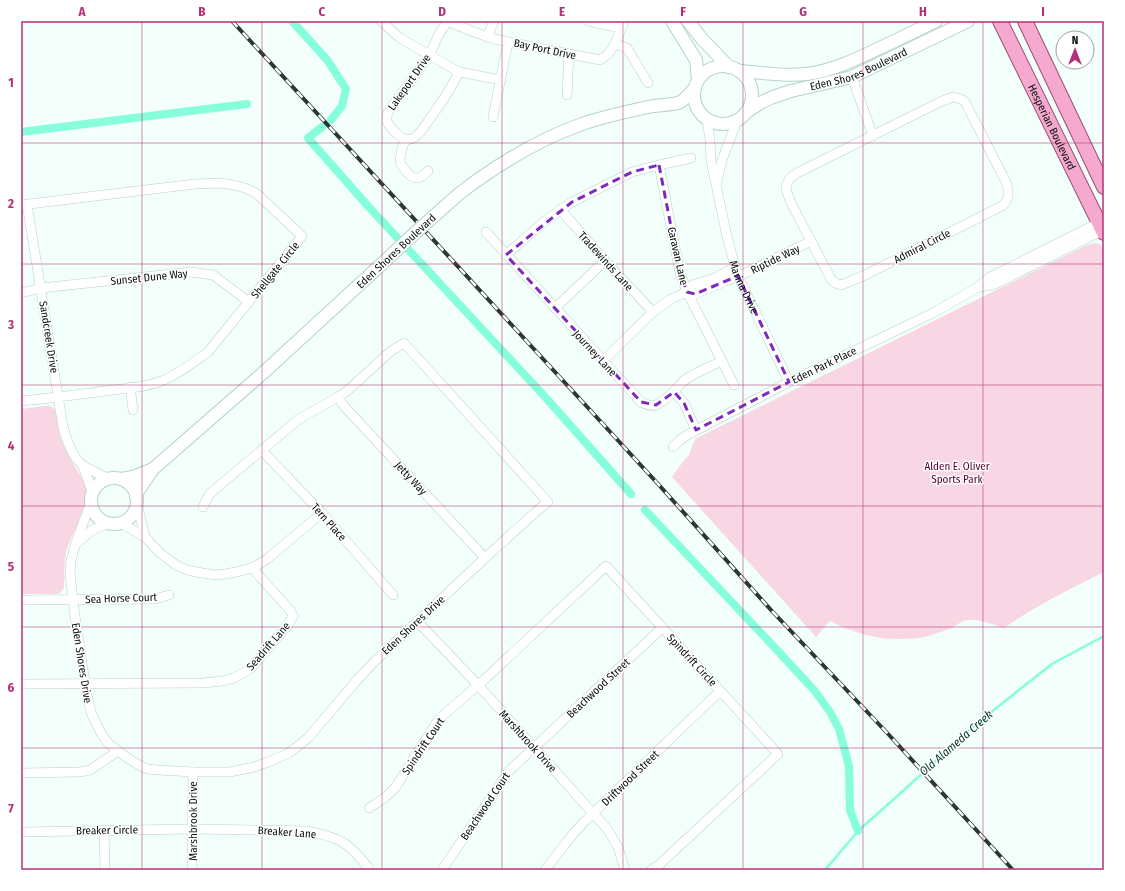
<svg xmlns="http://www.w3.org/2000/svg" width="1125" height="891" font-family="'Fira Sans Condensed',sans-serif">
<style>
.green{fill:#f8d6e3}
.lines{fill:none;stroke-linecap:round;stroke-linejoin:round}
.stream{stroke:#86fddb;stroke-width:2.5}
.canal{stroke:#86fddb;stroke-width:8}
.street-casing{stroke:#b4d3c8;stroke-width:10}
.secondary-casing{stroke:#b4d3c8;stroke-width:14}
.primary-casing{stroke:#9d4e75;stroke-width:16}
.street{stroke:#fff;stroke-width:9}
.secondary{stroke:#fff;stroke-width:12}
.primary{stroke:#f5a9ce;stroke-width:14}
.rail-casing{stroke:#2c3734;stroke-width:4}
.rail{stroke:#fff;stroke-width:2.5;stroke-dasharray:8;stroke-linecap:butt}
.secondary-bridge-casing{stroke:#b4d3c8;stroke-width:14;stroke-linecap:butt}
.secondary-bridge{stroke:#fff;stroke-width:12}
.marked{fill:none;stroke:#7b2cbf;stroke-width:3;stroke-dasharray:8 5;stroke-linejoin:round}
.grid{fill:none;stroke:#b43077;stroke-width:1;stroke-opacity:0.55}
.labels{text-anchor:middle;stroke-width:3;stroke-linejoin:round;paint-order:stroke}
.street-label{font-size:11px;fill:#06100d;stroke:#fff}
.park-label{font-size:11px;fill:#510030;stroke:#fff}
.water-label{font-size:12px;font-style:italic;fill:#00372b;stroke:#fff}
.neatline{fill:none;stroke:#b43077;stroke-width:1.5}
.grid-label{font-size:13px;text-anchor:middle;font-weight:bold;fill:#b43077}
</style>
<rect width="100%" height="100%" fill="#f3fffb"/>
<g class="green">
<path d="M1094,243L1100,244L1104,250V572C1070,589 1035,606 1004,628C994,625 978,618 968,620C962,620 957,625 952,628C944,631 934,634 925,637C918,638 909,639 901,639C874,639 854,633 830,621L816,637L672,477L682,463L689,455L695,439L1085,246Z"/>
<path d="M45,406H49L55,409C58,419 58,430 61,439C64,447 68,455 72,462C79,474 87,482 87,498C86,519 72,530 67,549C63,562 65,575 64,588L60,593L57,594H21V409Z"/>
</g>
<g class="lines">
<polyline class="stream" points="825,870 858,831 903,791 976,724 1052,664 1104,636"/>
<g class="canal">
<polyline points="292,21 328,61 346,89 342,106 331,120"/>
<polyline points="322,127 308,138 367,205 547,399 631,494"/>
<polyline points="21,132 247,104"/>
<polyline points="645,510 776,649 814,690 830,712 839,729 849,766 850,810 858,831"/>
</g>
<g class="street-casing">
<g id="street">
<polyline points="381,21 400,38 459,72 501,80"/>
<polyline points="447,21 474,32 494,39 600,60 608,54 615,44 624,21"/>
<path d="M448,21L440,32L429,56L390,109C388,112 386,116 387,121C388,125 392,128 394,131C400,137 407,143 415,137C421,133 425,126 429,120C440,105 451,89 459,72"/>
<polyline points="588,21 621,28"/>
<polyline points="487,37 494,21"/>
<polyline points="615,44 627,48 648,83"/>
<polyline points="852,77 873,136"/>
<polyline points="567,95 569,54"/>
<path d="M953,97L961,99L965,102L1006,182C1009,191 1010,199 1002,206L863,276L841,285L835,283L831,279L791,203L787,192L786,187L788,182L790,178L797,173L940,102Z"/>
<polyline points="493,117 508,42"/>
<path id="s1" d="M707,120L710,139L711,161L727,237L737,274L789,382"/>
<path d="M405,139C403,146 400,154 400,161C401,165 403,167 405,170C413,180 419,181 428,171"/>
<polyline points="659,165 680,273 687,292 734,385"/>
<polyline points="717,182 722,160 737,121"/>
<path d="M27,204L63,427C67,440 72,458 84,466C92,471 101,475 110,479"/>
<path d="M21,205L195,184L220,183L233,185L245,188L256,193L302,236L208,352C194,362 180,373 164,380C148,387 129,388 113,390C82,394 52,398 21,401"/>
<polyline points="560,209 607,263 653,312"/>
<path d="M486,232L641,402C646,404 651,407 656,405C667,401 676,387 685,380C695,372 710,367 722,361"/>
<polyline points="506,255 546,220 572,202 632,172 659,165 691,158"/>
<polyline points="979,287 995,284 1104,230"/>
<polyline points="687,292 692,285 715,278 735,267"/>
<polyline points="21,293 41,288 191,272 213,275 249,302"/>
<polyline points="555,308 605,261"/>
<polyline points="603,361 653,312 671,299 687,292 695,294 726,281 735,278 811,241"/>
<polyline points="130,387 133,410"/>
<polyline points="674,392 684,403 696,430"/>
<polyline points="338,397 344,406 485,558"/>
<polyline points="673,447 680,440 689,434 789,382 935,312 978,287 990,277 1098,223 1103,222"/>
<polyline points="262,451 269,458 322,513 393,595"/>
<polyline points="83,466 93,494"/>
<polyline points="91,502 75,545 71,561 70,574 74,609 87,696 92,715 102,735 109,744 129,759 139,765 147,769 158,770 193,772 230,772 254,767 268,762 289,753 308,738 358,679 376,660 485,558 538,510 548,502 404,343 391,351 347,391 338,397 299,419 214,490 209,495 203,507"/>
<polyline points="137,504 145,537"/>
<polyline points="121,523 145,537 160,553 176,565 187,570 202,573 215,575 226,574 245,570 256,566 267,559 322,513"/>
<polyline points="76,544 92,530 109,523"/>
<polyline points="21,600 155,599 169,595"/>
<polyline points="417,621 478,685 608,830 618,847 625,870"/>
<polyline points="21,684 202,683 223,681 234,678 250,669 288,625 293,616 290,610 252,568"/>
<polyline points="21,773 80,772 90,770 118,751"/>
<polyline points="369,808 383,799 395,788 439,719 485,679 606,566 778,754 659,865 651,870"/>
<polyline points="104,830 105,870"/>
<path d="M21,832L192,829L308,831C320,834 332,836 342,842C353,848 361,859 368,867L369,870"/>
<polyline points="192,870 193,772"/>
<polyline points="442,870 509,771 662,628"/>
<polyline points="545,870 573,834 585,821 720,691"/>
</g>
</g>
<g class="secondary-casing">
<g id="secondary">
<polyline points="672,21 696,60 698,80"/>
<polyline points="688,21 702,39 729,67"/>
<circle cx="723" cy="95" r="29"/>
<path d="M739,71C761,72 783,77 806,74C833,71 859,58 884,46C901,38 919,29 936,21"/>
<path id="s2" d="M748,111L762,102L773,97L791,91L852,77L968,21"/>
<path d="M460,193C498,164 537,140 582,124C606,116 629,111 653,106C661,105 670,105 678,103C684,101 689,94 694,89"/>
<circle cx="114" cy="501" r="23"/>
<polyline points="121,479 133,477 153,469"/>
<polyline points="136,496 138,491 153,469 263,373 373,272"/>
</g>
</g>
<g class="primary-casing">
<g id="primary">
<path id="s3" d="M1000,21L1104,233"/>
<polyline points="1025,21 1104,187"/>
</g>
</g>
<use href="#street" class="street"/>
<use href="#secondary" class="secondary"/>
<use href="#primary" class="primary"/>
<g class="rail-casing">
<polyline id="rail" points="232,21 659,485 771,610 890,736 1013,870"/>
</g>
<use href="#rail" class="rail"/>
<g class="secondary-bridge-casing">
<polyline id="secondary-bridge" points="373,272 416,232 460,193"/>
</g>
<use href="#secondary-bridge" class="secondary-bridge"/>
</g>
<path class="marked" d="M659,165L680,273L687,292L695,294L738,276L789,382L696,430L684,403L674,392L656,405L641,402L506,255L572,202L632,172Z"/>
<path class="grid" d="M142,21V870M262,21V870M382,21V870M502,21V870M623,21V870M743,21V870M863,21V870M983,21V870M21,143H1104M21,264H1104M21,385H1104M21,506H1104M21,627H1104M21,748H1104"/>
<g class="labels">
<g class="street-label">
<text transform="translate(545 49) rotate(12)" y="4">Bay Port Drive</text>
<text dy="4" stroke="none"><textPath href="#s2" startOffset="119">Eden Shores Boulevard</textPath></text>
<text transform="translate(409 82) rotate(-55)" y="4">Lakeport Drive</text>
<text dy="4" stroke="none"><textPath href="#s3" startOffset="118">Hesperian Boulevard</textPath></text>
<text transform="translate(922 246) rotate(-27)" y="4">Admiral Circle</text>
<text transform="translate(396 251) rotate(-43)" y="4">Eden Shores Boulevard</text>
<text transform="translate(678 256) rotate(77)" y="4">Caravan Lane</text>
<text transform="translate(775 259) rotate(-26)" y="4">Riptide Way</text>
<text transform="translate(606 261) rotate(48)" y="4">Tradewinds Lane</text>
<text transform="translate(275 270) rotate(-51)" y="4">Shellgate Circle</text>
<text transform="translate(149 277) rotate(-6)" y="4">Sunset Dune Way</text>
<text dy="4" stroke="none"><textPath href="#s1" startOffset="172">Marina Drive</textPath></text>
<text transform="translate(49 337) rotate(81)" y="4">Sandcreek Drive</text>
<text transform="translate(595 353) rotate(47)" y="4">Journey Lane</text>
<text transform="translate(824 365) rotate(-26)" y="4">Eden Park Place</text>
<text transform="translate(411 478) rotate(47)" y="4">Jetty Way</text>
<text transform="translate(329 522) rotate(48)" y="4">Tern Place</text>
<text transform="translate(121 598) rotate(-2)" y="4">Sea Horse Court</text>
<text transform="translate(413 625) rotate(-43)" y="4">Eden Shores Drive</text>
<text transform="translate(268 646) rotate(-49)" y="4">Seadrift Lane</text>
<text transform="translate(692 660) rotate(47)" y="4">Spindrift Circle</text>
<text transform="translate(82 663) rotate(81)" y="4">Eden Shores Drive</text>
<text transform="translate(598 688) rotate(-43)" y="4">Beachwood Street</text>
<text transform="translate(528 741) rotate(48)" y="4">Marshbrook Drive</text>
<text transform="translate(423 746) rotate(-56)" y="4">Spindrift Court</text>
<text transform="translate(630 778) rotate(-44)" y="4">Driftwood Street</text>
<text transform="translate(485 806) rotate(-56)" y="4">Beachwood Court</text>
<text transform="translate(193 821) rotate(-90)" y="4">Marshbrook Drive</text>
<text transform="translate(107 830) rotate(-1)" y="4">Breaker Circle</text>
<text transform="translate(287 832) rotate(4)" y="4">Breaker Lane</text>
</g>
<g class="park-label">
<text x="957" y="470">Alden E. Oliver<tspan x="957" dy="13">Sports Park</tspan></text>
</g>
<g class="water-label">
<text transform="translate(956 743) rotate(-41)" y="4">Old Alameda Creek</text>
</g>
</g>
<rect width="1125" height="891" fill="none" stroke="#ffffff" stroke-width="44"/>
<g transform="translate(1075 50)"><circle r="19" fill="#ffffff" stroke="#9b9f9e"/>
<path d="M0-3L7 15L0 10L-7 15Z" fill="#b43077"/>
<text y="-6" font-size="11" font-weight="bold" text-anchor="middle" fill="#06100d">N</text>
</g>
<rect x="22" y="22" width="1081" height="847" class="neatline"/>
<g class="grid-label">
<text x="82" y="16">A</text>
<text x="202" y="16">B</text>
<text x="322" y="16">C</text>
<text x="442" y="16">D</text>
<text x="562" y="16">E</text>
<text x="683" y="16">F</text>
<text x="803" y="16">G</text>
<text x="923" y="16">H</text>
<text x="1043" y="16">I</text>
<text x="11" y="87">1</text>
<text x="11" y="208">2</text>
<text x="11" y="329">3</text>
<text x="11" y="450">4</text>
<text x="11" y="571">5</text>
<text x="11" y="692">6</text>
<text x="11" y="813">7</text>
</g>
</svg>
